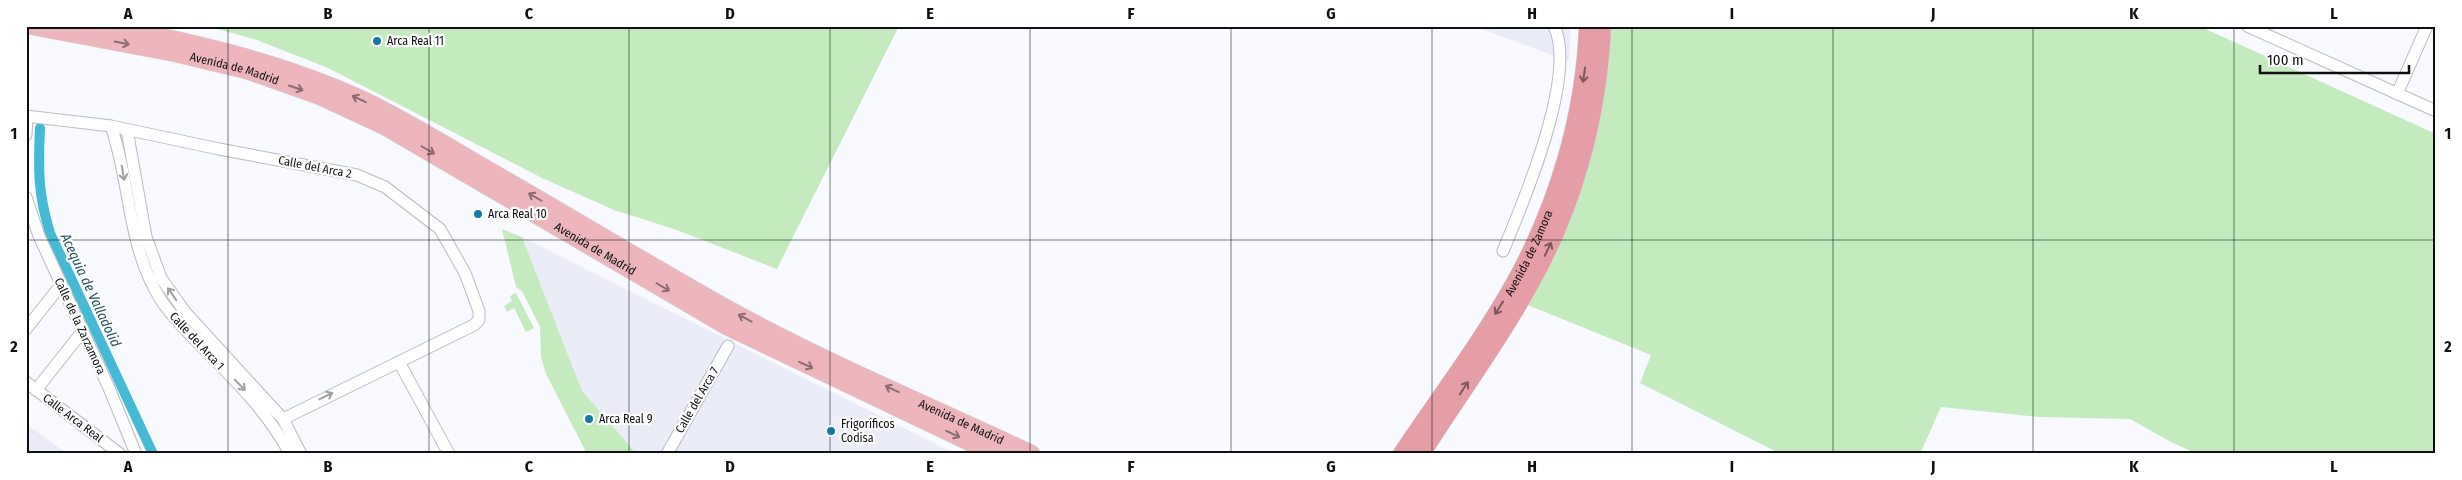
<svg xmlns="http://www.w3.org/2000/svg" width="2462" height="480" font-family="'Fira Sans Condensed',sans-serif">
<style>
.built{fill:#eaecf8}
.green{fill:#c3ebbe}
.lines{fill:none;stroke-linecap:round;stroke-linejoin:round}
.canal{stroke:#45b9d6;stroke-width:10}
.minor-casing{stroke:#b8bbc2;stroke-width:13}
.primary-casing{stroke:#d4d4d4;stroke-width:19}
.trunk-casing{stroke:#d4d4d4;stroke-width:19}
.minor{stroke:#fff;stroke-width:11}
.primary{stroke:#ecb6bc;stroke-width:18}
.trunk{stroke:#e69ea6;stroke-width:18}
.oneway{stroke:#896b70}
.oneway2{stroke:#7a575c}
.oneway3{stroke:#9f9fa0}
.grid{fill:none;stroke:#0f1012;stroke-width:1;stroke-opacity:0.55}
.poi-dot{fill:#147aa5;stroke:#fff;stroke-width:2}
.labels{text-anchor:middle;stroke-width:4.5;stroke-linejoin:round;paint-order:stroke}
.poi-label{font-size:12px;fill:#0f1012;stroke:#fff;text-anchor:start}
.street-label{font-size:12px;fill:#0f1012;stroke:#fff}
.water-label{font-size:14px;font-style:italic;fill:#22525f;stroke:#fff}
.neatline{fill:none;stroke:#0f1012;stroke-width:2}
.grid-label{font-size:16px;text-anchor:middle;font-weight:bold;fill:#0f1012}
</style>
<rect width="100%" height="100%" fill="#f9faff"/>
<g class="built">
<polygon points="1473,26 1571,26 1569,61 1541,51"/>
<polygon points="522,237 956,454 637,454 582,391"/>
<polygon points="26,424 68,454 26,454"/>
</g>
<g class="green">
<polygon points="207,26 899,26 777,269 674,229 614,210 542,178 328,68 257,40"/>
<polygon points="1609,26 2199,26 2436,134 2436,454 2197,454 2171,442 2130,419 2040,417 1941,407 1920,454 1781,454 1640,383 1651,355 1525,304"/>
<polygon points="502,229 522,237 582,391 637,454 587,454 546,374 541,357 540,327 522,291 516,287"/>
<polygon points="516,293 534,328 526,332 514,308 507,312 504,306 512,301 510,296"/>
</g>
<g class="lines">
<path class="canal" d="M40,128C38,169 38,194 50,233L153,454"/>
<g class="minor-casing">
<g id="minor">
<polyline points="2247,26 2436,111"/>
<polyline points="2397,94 2427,26"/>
<polyline points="26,116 111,126 219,149 357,175 385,187 440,229 465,273 479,311 479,320 474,325 283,419"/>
<path d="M111,126C131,183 127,247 161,300C174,320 190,334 206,351C238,383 269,414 290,454"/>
<polyline points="127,130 146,237 161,278 185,312 283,419 301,454"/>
<polyline points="26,135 27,116"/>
<polyline points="26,197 39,236 109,388 136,454"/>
<path d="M1503,251C1523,203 1578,74 1554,26"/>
<polyline points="26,329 61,285"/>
<polyline points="399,362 449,454"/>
<polyline points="26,382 120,454"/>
<polyline points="36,390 82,332"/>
<polyline points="667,454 728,346"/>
</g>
</g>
<g class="primary-casing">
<g id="primary">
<path id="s1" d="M33,26L176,53L247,70L318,95L385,126L727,326L995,454"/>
<path id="s2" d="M106,26C192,42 277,62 358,98C401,118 443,144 484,168C563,213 640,260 720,305C820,361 927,405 1031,454"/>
</g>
</g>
<g class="trunk-casing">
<g id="trunk">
<path id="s3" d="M1402,454C1440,397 1482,342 1515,283C1558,205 1585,115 1588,26"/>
<path d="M1421,454C1456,398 1496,345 1528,287C1573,208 1598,118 1602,26"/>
</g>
</g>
<use href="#minor" class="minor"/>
<use href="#primary" class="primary"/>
<use href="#trunk" class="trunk"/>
</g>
<defs><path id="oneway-shaft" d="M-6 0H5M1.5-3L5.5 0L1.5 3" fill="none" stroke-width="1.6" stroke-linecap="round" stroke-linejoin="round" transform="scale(1.25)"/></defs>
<g class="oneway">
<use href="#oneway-shaft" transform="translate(122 43) rotate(11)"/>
<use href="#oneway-shaft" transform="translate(296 88) rotate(19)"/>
<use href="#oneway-shaft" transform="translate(359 99) rotate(-155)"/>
<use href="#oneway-shaft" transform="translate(428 150) rotate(30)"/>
<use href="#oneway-shaft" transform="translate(535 197) rotate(-150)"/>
<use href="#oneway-shaft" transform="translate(663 287) rotate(30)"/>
<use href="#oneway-shaft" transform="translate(745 318) rotate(-152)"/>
<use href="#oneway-shaft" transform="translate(806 365) rotate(25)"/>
<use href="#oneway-shaft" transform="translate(892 389) rotate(-155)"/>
<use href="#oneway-shaft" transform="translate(953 434) rotate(25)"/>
</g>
<g class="oneway2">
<use href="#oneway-shaft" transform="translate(1584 75) rotate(98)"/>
<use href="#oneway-shaft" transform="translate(1548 249) rotate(-65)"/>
<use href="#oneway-shaft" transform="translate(1499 308) rotate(122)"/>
<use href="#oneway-shaft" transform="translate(1464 388) rotate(-57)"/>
</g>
<g class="oneway3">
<use href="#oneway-shaft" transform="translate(123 173) rotate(80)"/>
<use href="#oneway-shaft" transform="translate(172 294) rotate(-125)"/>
<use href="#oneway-shaft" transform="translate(240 385) rotate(46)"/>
<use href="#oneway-shaft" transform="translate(326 396) rotate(-26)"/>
</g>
<path class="grid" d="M228,26V454M429,26V454M629,26V454M830,26V454M1030,26V454M1231,26V454M1432,26V454M1632,26V454M1833,26V454M2033,26V454M2234,26V454M26,240H2436"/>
<g class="poi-dot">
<circle cx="377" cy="41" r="5"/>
<circle cx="478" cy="214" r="5"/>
<circle cx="589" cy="419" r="5"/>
<circle cx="831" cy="431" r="5"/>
</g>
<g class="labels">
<g class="poi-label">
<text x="387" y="45">Arca Real 11</text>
<text x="488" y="218">Arca Real 10</text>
<text x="599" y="423">Arca Real 9</text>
<text x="841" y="428">Frigoríficos<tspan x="841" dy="14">Codisa</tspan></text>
</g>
<g class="street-label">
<text dy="4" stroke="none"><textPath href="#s1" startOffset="206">Avenida de Madrid</textPath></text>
<text transform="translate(315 167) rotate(11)" y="4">Calle del Arca 2</text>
<text dy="4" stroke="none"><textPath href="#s1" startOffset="611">Avenida de Madrid</textPath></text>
<text dy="4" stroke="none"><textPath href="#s3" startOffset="238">Avenida de Zamora</textPath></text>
<text transform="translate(80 326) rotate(65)" y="4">Calle de la Zarzamora</text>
<text transform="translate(197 341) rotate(47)" y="4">Calle del Arca 1</text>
<text transform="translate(697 400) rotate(-60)" y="4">Calle del Arca 7</text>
<text transform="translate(73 418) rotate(37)" y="4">Calle Arca Real</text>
<text dy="4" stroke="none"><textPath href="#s2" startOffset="948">Avenida de Madrid</textPath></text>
</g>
<g class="water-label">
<text transform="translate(91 290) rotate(65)" y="5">Acequia de Valladolid</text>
</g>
</g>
<rect width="2462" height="480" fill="none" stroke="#ffffff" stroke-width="55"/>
<path d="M2260 65v8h149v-8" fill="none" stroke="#0f1012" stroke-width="2.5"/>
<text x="2267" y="65" font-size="15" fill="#0f1012" stroke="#ffffff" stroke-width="4" paint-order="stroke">100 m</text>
<rect x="28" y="28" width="2406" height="424" class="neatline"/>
<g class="grid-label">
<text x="128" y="19">A</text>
<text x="328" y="19">B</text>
<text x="529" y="19">C</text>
<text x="730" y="19">D</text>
<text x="930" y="19">E</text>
<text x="1131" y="19">F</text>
<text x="1331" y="19">G</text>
<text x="1532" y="19">H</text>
<text x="1732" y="19">I</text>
<text x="1933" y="19">J</text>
<text x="2134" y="19">K</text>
<text x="2334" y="19">L</text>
<text x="14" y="139">1</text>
<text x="2448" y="139">1</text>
<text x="14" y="352">2</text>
<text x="2448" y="352">2</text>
<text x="128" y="472">A</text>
<text x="328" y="472">B</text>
<text x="529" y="472">C</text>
<text x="730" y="472">D</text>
<text x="930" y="472">E</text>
<text x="1131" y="472">F</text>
<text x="1331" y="472">G</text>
<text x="1532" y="472">H</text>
<text x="1732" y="472">I</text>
<text x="1933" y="472">J</text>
<text x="2134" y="472">K</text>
<text x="2334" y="472">L</text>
</g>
</svg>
